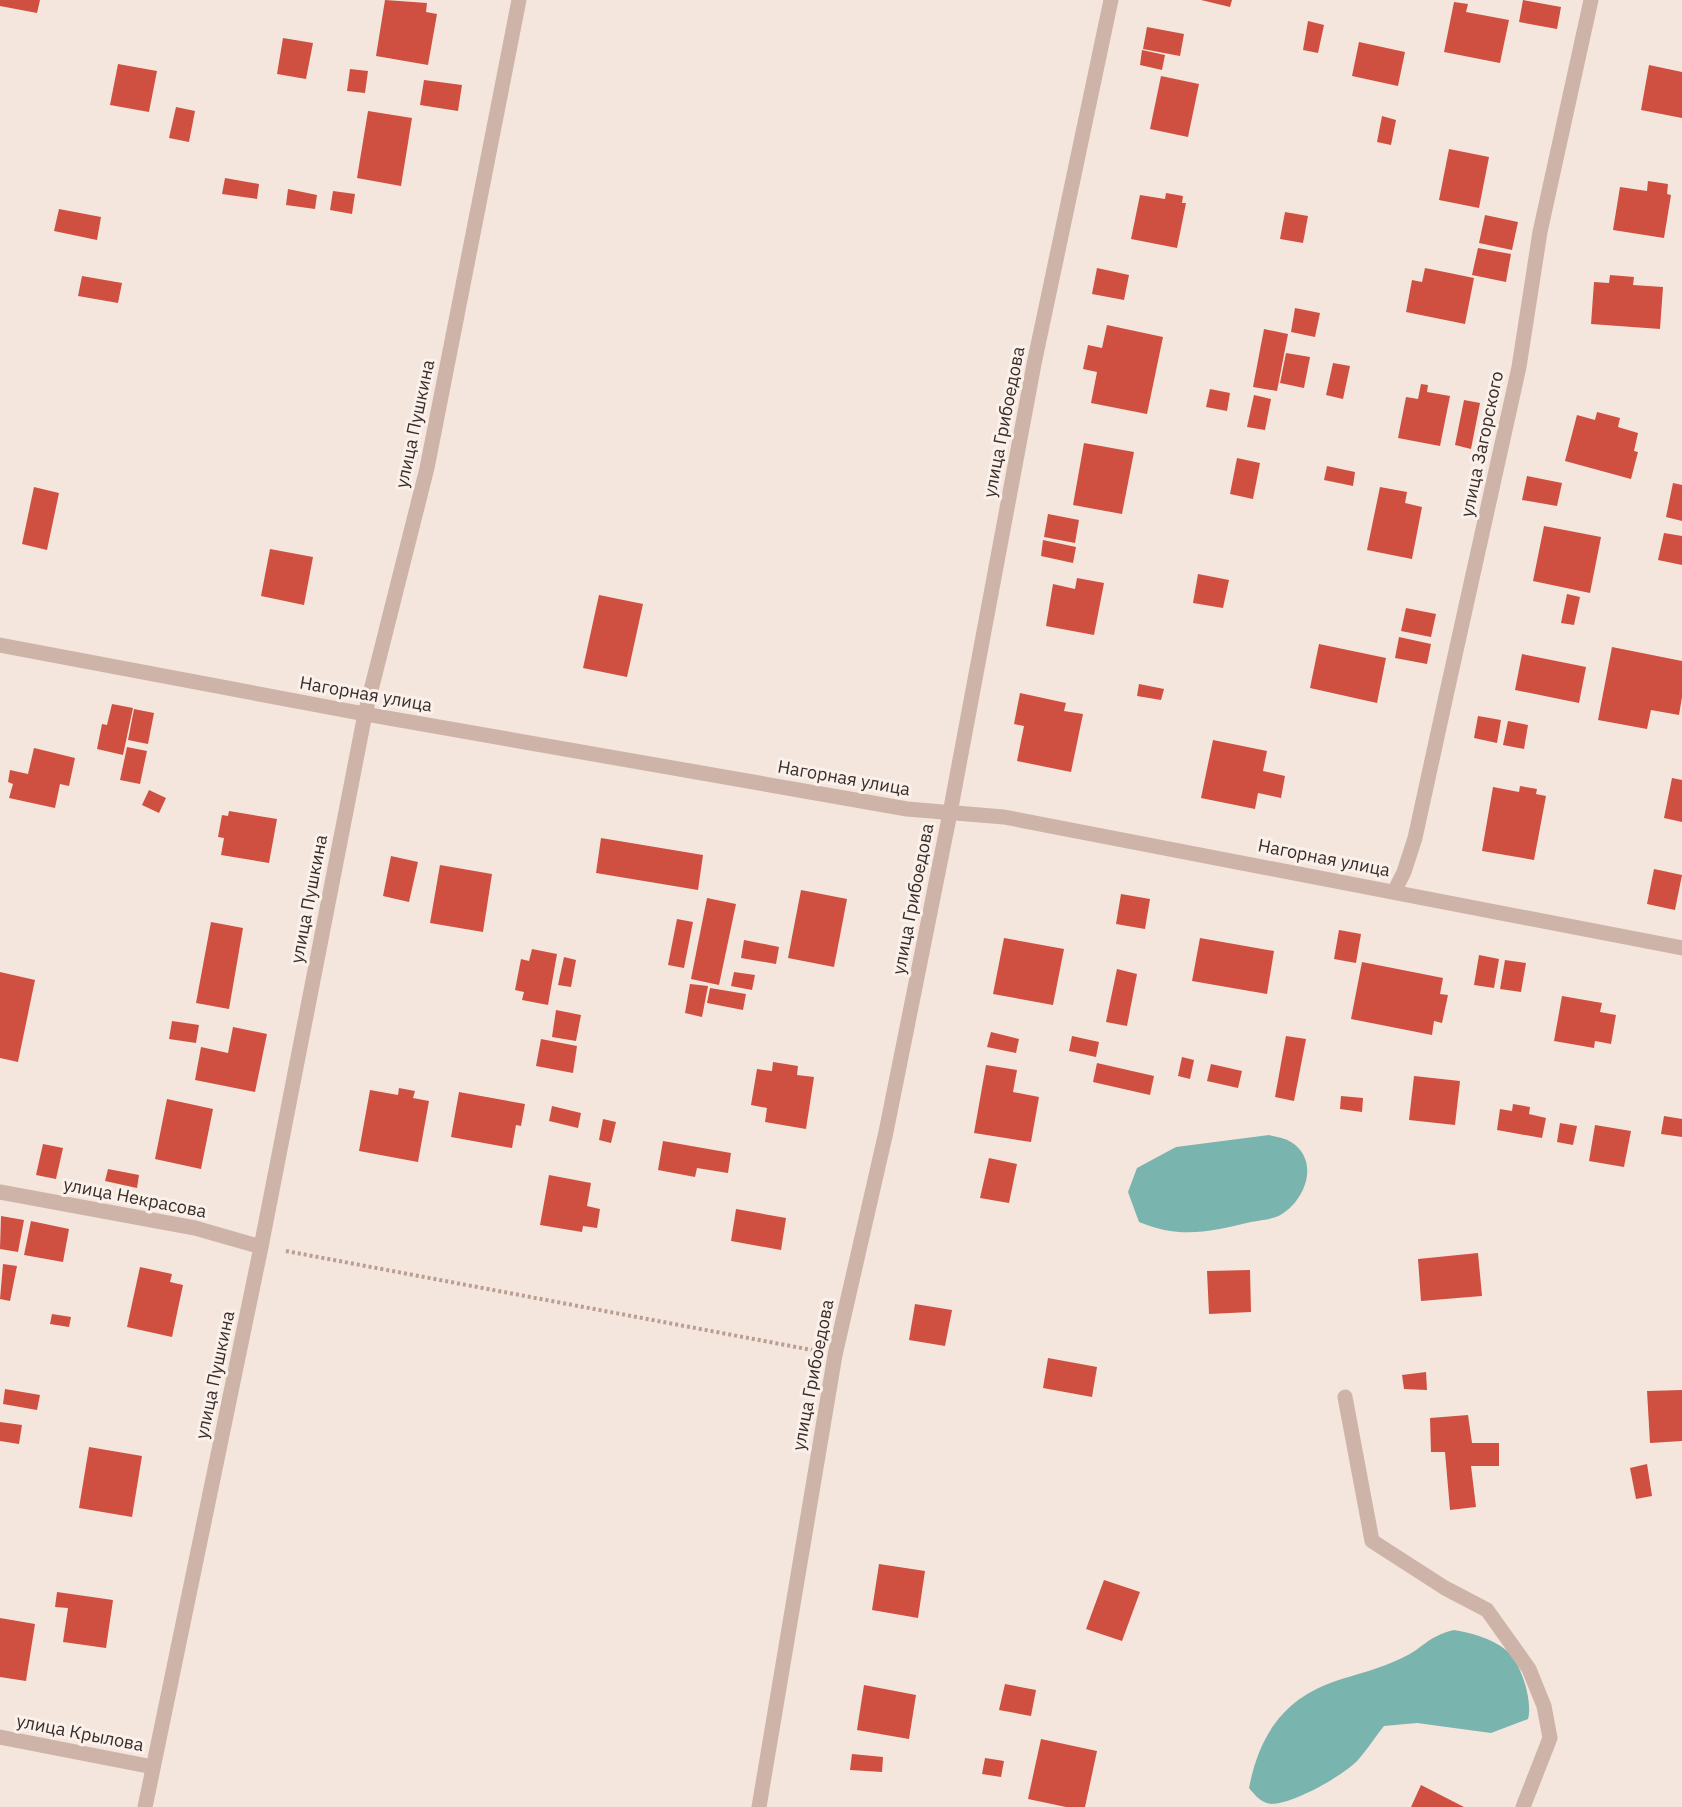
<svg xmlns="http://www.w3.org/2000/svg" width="1682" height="1807" font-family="'IBM Plex Sans',sans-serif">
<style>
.water{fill:#7ab4af}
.building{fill:#cf5041}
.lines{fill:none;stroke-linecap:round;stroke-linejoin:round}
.path{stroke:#ba9e92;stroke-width:4;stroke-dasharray:3 3;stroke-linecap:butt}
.minor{stroke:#ceb4a8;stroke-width:15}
.labels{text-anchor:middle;stroke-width:6;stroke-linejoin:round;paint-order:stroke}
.street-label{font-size:18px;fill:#3a2c29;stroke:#fbf1eb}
</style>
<rect width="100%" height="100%" fill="#f4e6dd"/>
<g class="water">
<path d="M1269,1135C1276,1137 1285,1138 1291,1142C1320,1160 1306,1199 1282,1214C1275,1219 1261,1220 1251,1222C1209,1232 1180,1239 1139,1222L1128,1192L1137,1168L1176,1147Z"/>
<path d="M1454,1630C1472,1633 1491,1638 1506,1650C1521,1662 1533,1701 1528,1719L1491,1733L1417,1723L1384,1726C1375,1737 1367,1750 1358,1760C1343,1776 1293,1804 1271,1804C1261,1803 1255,1795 1249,1788C1259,1737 1282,1700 1333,1682C1356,1674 1380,1669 1402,1658C1424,1648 1426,1637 1454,1630Z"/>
</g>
<g class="building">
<polygon points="0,0 40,0 37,13 0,6"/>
<polygon points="385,0 427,3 426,12 437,14 428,65 376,56"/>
<polygon points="1201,0 1232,0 1230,7"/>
<polygon points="1523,0 1561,7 1557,29 1519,22"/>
<polygon points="1454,2 1468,4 1466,12 1509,20 1500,63 1444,52"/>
<polygon points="1308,21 1324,25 1318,53 1303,50"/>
<polygon points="1147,27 1184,34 1180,56 1143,49"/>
<polygon points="283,38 313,43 306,79 277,74"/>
<polygon points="1359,42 1405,52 1398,86 1352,76"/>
<polygon points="1142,50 1165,55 1162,70 1140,65"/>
<polygon points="118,64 157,71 149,112 110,105"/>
<polygon points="1649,65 1682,72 1682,118 1641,110"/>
<polygon points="350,69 368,71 365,93 347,91"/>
<polygon points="1161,76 1199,84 1188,137 1150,129"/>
<polygon points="424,80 462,85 458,111 420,105"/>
<polygon points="176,107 195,111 189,142 169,138"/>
<polygon points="368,111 412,118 401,186 357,178"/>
<polygon points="1382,116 1396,120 1391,145 1377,142"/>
<polygon points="1449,149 1489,157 1479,208 1439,200"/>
<polygon points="225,178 259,184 257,199 222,194"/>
<polygon points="1648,181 1668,184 1667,194 1671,195 1664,238 1613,230 1620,187 1647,191"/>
<polygon points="288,189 317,195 315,209 286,205"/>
<polygon points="333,191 355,194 352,214 330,210"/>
<polygon points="1166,193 1183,196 1182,203 1186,203 1177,248 1131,239 1140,195 1165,199"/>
<polygon points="59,209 101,217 97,240 54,231"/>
<polygon points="1285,212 1308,216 1303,243 1280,239"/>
<polygon points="1485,215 1518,222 1512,250 1479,243"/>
<polygon points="1478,248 1511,254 1506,282 1472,275"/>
<polygon points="1097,268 1129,275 1124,300 1092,294"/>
<polygon points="1425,268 1474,278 1465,324 1406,312 1412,280 1422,282"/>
<polygon points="1610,275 1634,277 1633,285 1663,287 1660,329 1591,324 1594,282 1609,283"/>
<polygon points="82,276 122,283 118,303 78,296"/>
<polygon points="1295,308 1320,313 1315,337 1291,332"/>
<polygon points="1107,325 1163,337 1147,414 1091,403 1097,372 1083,369 1088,345 1102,348"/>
<polygon points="1264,329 1288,334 1277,391 1253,387"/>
<polygon points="1286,353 1310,357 1304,388 1280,383"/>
<polygon points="1333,363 1350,366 1343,399 1326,395"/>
<polygon points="1421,384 1428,385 1427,392 1450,396 1440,446 1398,438 1406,397 1418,399"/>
<polygon points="1210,389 1230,393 1227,411 1206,407"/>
<polygon points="1254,395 1271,399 1265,430 1247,427"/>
<polygon points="1464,400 1480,403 1471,449 1455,445"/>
<polygon points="1597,412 1620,418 1618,427 1638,433 1634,451 1638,452 1631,479 1565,461 1577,415 1595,420"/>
<polygon points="1084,443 1134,452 1122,514 1073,505"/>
<polygon points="1237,458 1260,463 1253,499 1230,494"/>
<polygon points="1327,466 1355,472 1353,486 1324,480"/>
<polygon points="1527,476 1562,483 1557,506 1522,500"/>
<polygon points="1673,483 1682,485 1682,521 1666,517"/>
<polygon points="34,487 59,493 47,550 22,544"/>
<polygon points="1380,487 1407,492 1405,503 1422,507 1412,559 1367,550"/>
<polygon points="1048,514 1079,520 1075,543 1044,537"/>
<polygon points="1544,526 1601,537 1590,593 1533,581"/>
<polygon points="1664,533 1682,536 1682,565 1658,560"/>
<polygon points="1043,540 1076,547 1073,563 1041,556"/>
<polygon points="270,549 313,557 304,605 261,596"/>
<polygon points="1198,574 1229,580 1223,608 1193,603"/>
<polygon points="1077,578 1104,583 1094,635 1046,626 1053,584 1075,589"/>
<polygon points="1567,594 1580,597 1574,625 1561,623"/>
<polygon points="599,595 643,604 627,677 583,668"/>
<polygon points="1406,608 1436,614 1431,637 1401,631"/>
<polygon points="1399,637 1431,644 1427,664 1395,658"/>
<polygon points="1319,644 1386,658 1377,703 1310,688"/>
<polygon points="1612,647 1682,661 1682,697 1679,715 1651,710 1647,729 1598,720"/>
<polygon points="1522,654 1586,667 1579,703 1515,690"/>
<polygon points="1139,684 1164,689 1161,700 1137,696"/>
<polygon points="1020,693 1066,703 1064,711 1083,714 1071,772 1017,761 1024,726 1014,724"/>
<polygon points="112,704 133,708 123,755 97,749 102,724 107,725"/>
<polygon points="134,709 154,713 148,744 128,740"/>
<polygon points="1478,716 1501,720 1497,743 1474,738"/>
<polygon points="1508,721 1528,725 1524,749 1503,745"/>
<polygon points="1213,740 1267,751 1263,771 1285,776 1281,798 1258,793 1255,809 1201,798"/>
<polygon points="127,747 147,751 140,784 120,780"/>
<polygon points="34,748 75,758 69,786 60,784 55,808 9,798 13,784 8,782 10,770 28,774"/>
<polygon points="1672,778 1682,780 1682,822 1664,818"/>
<polygon points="1520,786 1537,789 1536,794 1546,796 1534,860 1482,851 1493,787 1519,792"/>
<polygon points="149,790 166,798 159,813 142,805"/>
<polygon points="229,811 277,819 269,863 221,855 224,838 218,837 222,815 228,816"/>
<polygon points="601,838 703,855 698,890 596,873"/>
<polygon points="391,856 418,862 409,902 383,896"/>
<polygon points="440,865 492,874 483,932 430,923"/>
<polygon points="1654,869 1682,875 1675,910 1647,904"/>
<polygon points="801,890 847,899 834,967 788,958"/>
<polygon points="1121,894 1150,899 1145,929 1116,924"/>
<polygon points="707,898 736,904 719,985 691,979"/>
<polygon points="677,919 693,922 684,968 668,965"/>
<polygon points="211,922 243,928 229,1009 196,1003"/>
<polygon points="1339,930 1361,934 1356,963 1334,959"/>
<polygon points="1004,938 1064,949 1053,1005 993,994"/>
<polygon points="1200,938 1274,951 1267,994 1192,981"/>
<polygon points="744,940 779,947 776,964 741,958"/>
<polygon points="532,949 557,954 548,1005 522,1000 524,992 515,990 521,959 529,961"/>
<polygon points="1479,955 1499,959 1494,988 1474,985"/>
<polygon points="564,957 576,960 571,987 558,985"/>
<polygon points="1505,960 1526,963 1521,992 1500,989"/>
<polygon points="1362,962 1443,978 1440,994 1448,995 1442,1023 1434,1021 1432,1035 1351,1019"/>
<polygon points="1117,969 1137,974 1127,1026 1106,1022"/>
<polygon points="0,972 35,980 18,1062 0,1058"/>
<polygon points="734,972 755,975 752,990 731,986"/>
<polygon points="690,984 708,986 702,1017 685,1013"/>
<polygon points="710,988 746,994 743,1010 707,1003"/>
<polygon points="1562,996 1602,1003 1600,1012 1616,1015 1611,1044 1595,1041 1594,1048 1554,1041"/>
<polygon points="556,1010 581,1015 576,1041 552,1037"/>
<polygon points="172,1021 199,1025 196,1043 169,1039"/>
<polygon points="233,1027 267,1034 255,1092 195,1080 201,1047 228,1053"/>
<polygon points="991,1032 1019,1039 1016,1053 987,1047"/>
<polygon points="1072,1036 1099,1042 1096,1057 1069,1051"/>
<polygon points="1286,1036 1306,1039 1294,1101 1275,1097"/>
<polygon points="541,1039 577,1046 573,1073 536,1066"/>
<polygon points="1182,1057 1194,1060 1190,1079 1178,1076"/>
<polygon points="773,1062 798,1066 797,1075 814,1077 806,1129 765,1122 767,1108 751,1105 757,1069 772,1071"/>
<polygon points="1097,1063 1154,1076 1150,1095 1093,1082"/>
<polygon points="1211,1064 1242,1071 1238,1088 1207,1081"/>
<polygon points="986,1065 1017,1070 1013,1092 1039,1097 1031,1142 974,1133"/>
<polygon points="1414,1076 1460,1081 1455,1125 1409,1120"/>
<polygon points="399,1088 415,1091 413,1098 429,1101 418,1162 359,1151 370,1090 398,1095"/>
<polygon points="459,1092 525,1104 521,1126 516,1125 512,1148 451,1137"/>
<polygon points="1341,1096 1363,1098 1362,1112 1340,1109"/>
<polygon points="167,1099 213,1109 201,1169 155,1159"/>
<polygon points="1513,1104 1530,1107 1529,1114 1546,1118 1542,1138 1497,1130 1500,1109 1512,1111"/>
<polygon points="552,1106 581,1113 578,1128 549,1121"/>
<polygon points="1664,1116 1682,1119 1682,1137 1661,1134"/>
<polygon points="603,1119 616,1122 611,1143 599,1140"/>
<polygon points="1560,1123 1577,1126 1573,1145 1557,1142"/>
<polygon points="1595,1125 1631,1131 1624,1167 1589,1161"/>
<polygon points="663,1141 731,1153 728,1173 697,1168 695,1177 658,1170"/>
<polygon points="43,1144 63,1148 56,1179 36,1175"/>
<polygon points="989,1158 1017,1164 1009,1203 980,1198"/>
<polygon points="108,1169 139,1175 137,1188 105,1181"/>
<polygon points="549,1175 591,1183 587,1206 600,1209 597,1228 583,1226 582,1232 540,1225"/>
<polygon points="736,1209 786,1218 781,1250 731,1241"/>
<polygon points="1,1216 24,1220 18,1252 0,1249"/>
<polygon points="31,1221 69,1229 63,1262 24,1255"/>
<polygon points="1478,1253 1482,1296 1421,1301 1418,1259"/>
<polygon points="3,1264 17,1266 10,1301 0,1299"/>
<polygon points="140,1267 172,1274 170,1282 183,1285 172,1337 127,1327"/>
<polygon points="1250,1270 1251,1312 1209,1314 1207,1271"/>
<polygon points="915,1304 952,1310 945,1346 909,1340"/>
<polygon points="52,1314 71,1317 69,1327 50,1324"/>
<polygon points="1048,1358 1097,1367 1092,1397 1043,1388"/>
<polygon points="1426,1372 1427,1390 1404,1389 1402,1375"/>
<polygon points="5,1389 40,1395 37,1410 3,1404"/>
<polygon points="1682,1390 1682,1441 1650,1443 1647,1391"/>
<polygon points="1468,1415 1472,1443 1499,1443 1499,1466 1471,1466 1476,1507 1450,1510 1445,1452 1431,1452 1430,1418"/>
<polygon points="0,1422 22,1425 19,1444 0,1441"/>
<polygon points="89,1447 142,1456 132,1517 79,1508"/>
<polygon points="1647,1464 1652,1496 1636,1499 1630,1468"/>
<polygon points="879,1564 925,1571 918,1618 872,1610"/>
<polygon points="1104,1580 1140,1592 1122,1641 1086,1629"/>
<polygon points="57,1592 113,1600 106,1648 63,1642 68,1608 55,1607"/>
<polygon points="0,1618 35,1624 26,1681 0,1677"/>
<polygon points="1005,1684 1036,1690 1031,1716 999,1710"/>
<polygon points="864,1685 916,1695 909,1739 857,1730"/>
<polygon points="1041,1739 1097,1751 1085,1807 1066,1807 1028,1799"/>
<polygon points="852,1754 883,1757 882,1772 850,1770"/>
<polygon points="985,1758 1004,1761 1001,1777 982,1774"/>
<polygon points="1421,1785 1464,1807 1411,1807"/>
</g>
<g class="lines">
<polyline class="path" points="286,1251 812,1350"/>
<g class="minor">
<polyline points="0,645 365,714 907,809 1004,817 1682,948"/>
<polyline points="1394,892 1404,872 1415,838 1446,696 1519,367 1540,232 1591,0"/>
<polyline points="0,1192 195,1228 261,1247"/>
<polyline points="1345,1397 1372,1541 1445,1588 1487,1610 1529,1669 1544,1706 1550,1738 1523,1807"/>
<polyline points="0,1737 153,1767"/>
<polyline points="145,1807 261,1247 365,714 427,468 519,0"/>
<polyline points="759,1807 835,1355 886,1132 950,813 1034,364 1111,0"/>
</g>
</g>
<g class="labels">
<g class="street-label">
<text transform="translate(1004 422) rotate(-79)" y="6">улица Грибоедова</text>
<text transform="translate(415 424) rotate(-78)" y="6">улица Пушкина</text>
<text transform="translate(1482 444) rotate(-78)" y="6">улица Загорского</text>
<text transform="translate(366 694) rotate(10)" y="6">Нагорная улица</text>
<text transform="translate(844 778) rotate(10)" y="6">Нагорная улица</text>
<text transform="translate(1324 858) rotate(11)" y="6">Нагорная улица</text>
<text transform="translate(309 899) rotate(-79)" y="6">улица Пушкина</text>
<text transform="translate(913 899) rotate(-79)" y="6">улица Грибоедова</text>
<text transform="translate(135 1198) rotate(11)" y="6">улица Некрасова</text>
<text transform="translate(215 1375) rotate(-78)" y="6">улица Пушкина</text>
<text transform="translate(813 1375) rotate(-79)" y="6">улица Грибоедова</text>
<text transform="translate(80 1733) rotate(11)" y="6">улица Крылова</text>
</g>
</g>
</svg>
